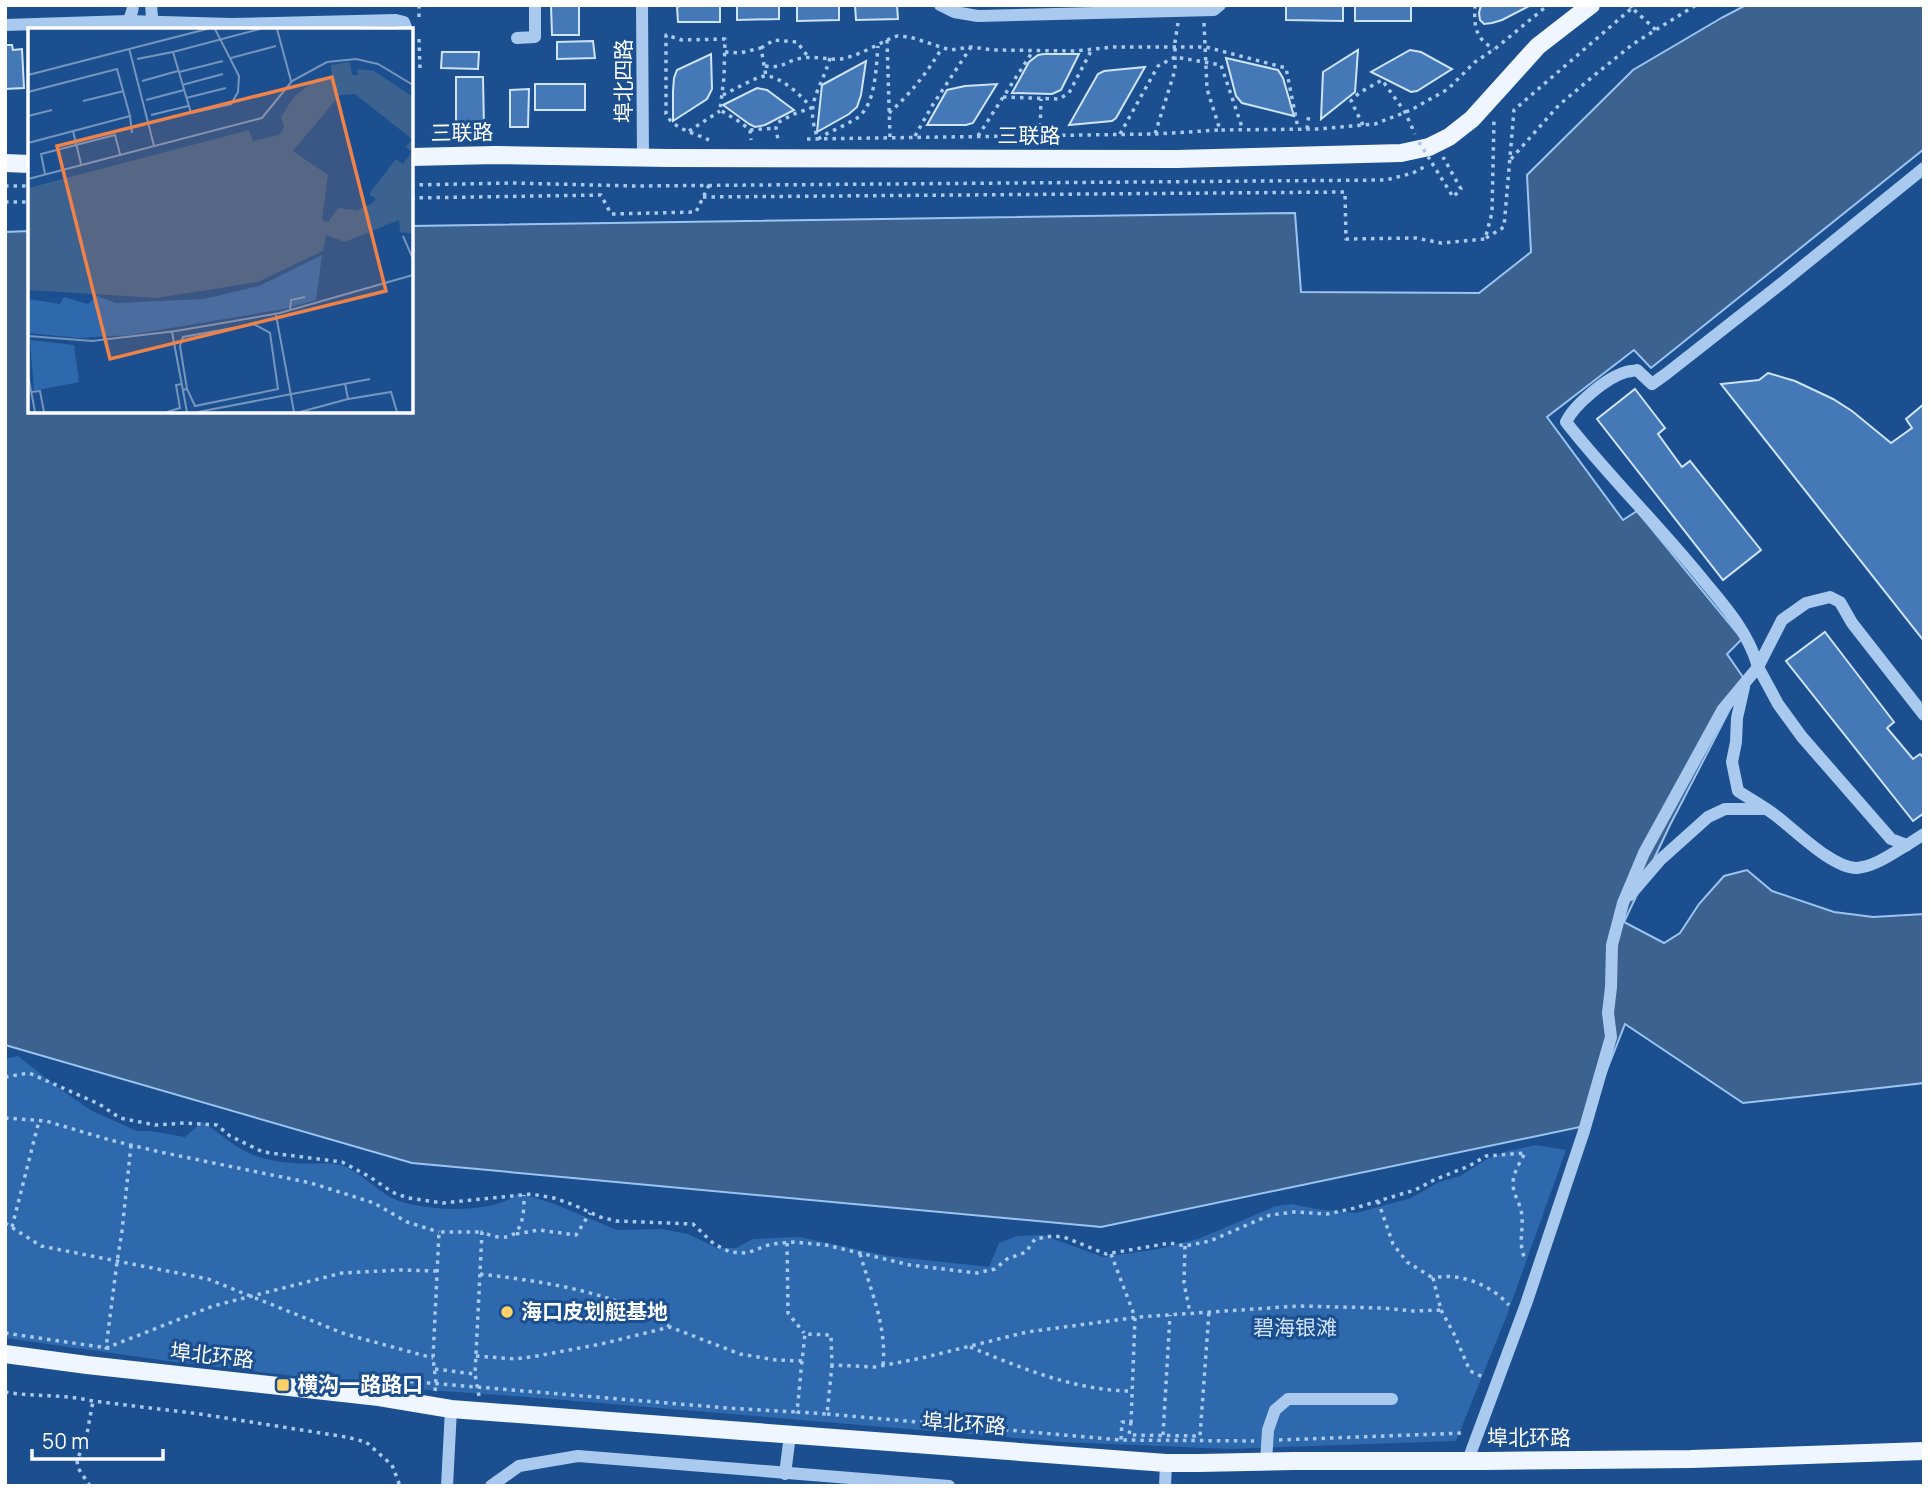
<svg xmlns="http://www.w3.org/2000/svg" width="1929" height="1491" font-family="Manrope,'Noto Sans SC',sans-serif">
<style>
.green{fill:#2e69ad}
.water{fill:#3c6290;stroke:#9cc4f0;stroke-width:2}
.building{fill:#4478b7;stroke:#cfe3fa;stroke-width:2}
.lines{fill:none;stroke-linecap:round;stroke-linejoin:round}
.path{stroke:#a9c9ee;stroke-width:3.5;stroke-dasharray:3.5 5;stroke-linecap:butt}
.minor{stroke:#a9c9ee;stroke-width:12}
.major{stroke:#f0f6ff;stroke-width:18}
.path-bridge{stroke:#a9c9ee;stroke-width:3.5;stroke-dasharray:3.5 5;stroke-linecap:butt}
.poi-dot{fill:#ffd166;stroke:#1b4f8f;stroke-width:2.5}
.labels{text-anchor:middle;stroke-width:6;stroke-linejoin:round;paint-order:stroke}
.street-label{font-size:21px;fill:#fff;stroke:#1b4f8f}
.poi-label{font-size:21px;font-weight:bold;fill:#fff;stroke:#1b4f8f;text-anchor:start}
.park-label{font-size:21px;fill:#cfe3fa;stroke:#1b4f8f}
.inset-road{fill:none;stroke:#7695bc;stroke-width:2}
.view{fill:#ee8249;fill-opacity:0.15;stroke:#ee8249;stroke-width:3.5}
.inset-edge{fill:none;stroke:#fff;stroke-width:3.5}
</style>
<rect width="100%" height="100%" fill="#1b4f8f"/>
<path class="green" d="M18,1056L60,1089L92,1111L137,1131H150L185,1137L202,1122C221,1133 235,1149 256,1156C267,1160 281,1162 293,1163C309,1165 325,1161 341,1165C357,1170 375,1188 390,1197C417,1211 478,1213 505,1201C510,1199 515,1196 519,1193L552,1203L617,1230L661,1229L688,1234L717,1248H736L753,1239L800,1237L888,1256L989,1267L999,1243L1017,1236L1043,1235L1103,1257L1158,1249L1198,1239L1276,1206L1292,1204L1316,1209L1356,1213L1411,1198L1439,1182L1460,1176L1487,1159L1508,1151L1536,1145L1566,1150L1507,1315L1456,1441L1228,1449L1064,1442L540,1398L386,1387L175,1362L5,1338V1059Z"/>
<polygon class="water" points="1746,5 1924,5 1924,149 1651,368 1634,350 1547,417 1623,520 1637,511 1742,639 1727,654 1745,680 1670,825 1624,922 1664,943 1680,933 1699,904 1724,876 1747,870 1772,891 1834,912 1873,917 1924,914 1924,1083 1743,1103 1625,1024 1585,1126 1101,1227 412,1163 5,1045 5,232 30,231 30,411 411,411 411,226 1295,213 1301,292 1479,293 1531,252 1527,175 1633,70 1723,17"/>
<g class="building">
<polygon points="551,5 579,5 579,35 552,35"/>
<polygon points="683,5 720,6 720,22 678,22 677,7"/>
<polygon points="737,5 779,5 779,19 737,20"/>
<polygon points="797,5 839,5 839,20 797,21"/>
<polygon points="855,5 897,5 898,19 856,20"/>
<polygon points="1286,5 1343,5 1343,21 1286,20"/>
<rect x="1355" y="5" width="56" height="16"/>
<polygon points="1481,5 1531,5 1502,20 1492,23 1484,24 1480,20 1479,13"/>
<polygon points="593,41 595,58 557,59 557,42"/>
<polygon points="5,45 12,45 13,50 22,49 24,88 5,89"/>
<polygon points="1358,50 1355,92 1321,119 1323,72"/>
<polygon points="1410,50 1421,52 1452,69 1417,91 1411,92 1371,72"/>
<polygon points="442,52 479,52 478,69 441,68"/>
<polygon points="711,54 712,89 707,99 673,121 673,91 674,78 677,70"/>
<polygon points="1044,54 1079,54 1061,90 1052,94 1012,93 1029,62 1038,55"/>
<polygon points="1226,58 1278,70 1283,78 1294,116 1242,103 1236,96"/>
<polygon points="866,61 861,95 857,107 849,114 817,132 822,85"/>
<polygon points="1145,67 1116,118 1112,121 1069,125 1098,74 1104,71"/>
<polygon points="456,77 483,77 484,128 456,127"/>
<rect x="535" y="84" width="50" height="26"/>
<polygon points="997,84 973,123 966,125 927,125 947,90 965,86"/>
<polygon points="757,88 767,90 794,110 765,125 755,127 749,124 723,105"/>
<polygon points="529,89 528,127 510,127 510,90"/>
<polygon points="1768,373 1795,381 1833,399 1852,411 1891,443 1912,428 1906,419 1924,404 1924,641 1721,384 1759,380"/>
<polygon points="1635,389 1665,428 1658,434 1682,467 1690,461 1761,550 1723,580 1597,419"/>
<polygon points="1825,632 1894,722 1887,728 1913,759 1920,754 1924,758 1924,813 1913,821 1786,661"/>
</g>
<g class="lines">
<g class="path">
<polyline points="419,5 419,17"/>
<path d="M1475,5C1474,27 1475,38 1494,49"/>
<polyline points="1630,5 1632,8 1637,5"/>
<polyline points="1204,23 1207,89 1220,130 1319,129 1375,124 1411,110 1448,89 1475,62 1496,48 1548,5"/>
<polyline points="419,39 420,70"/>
<polyline points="887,40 897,36 910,37 950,50 971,47 993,50 1075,51 1114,47 1206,47 1286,68 1298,128"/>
<polyline points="761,48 774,40 797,42 809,58"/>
<polyline points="725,52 740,53 761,48 766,76"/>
<path d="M830,58C820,93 804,101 818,139C830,131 845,126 857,118C876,105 876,67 878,46"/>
<path d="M765,66C783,69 785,61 802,58C815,56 828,60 841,59C857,56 873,47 887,40L890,137"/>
<path d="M723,95C733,90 756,77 765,76C779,75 804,97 811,108L794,114L777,123L776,128L778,140"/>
<polyline points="1003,97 1059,99 1069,93 1092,49"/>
<path d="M889,113C912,92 926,74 942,48"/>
<polyline points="1363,125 1351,101 1359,93 1382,80 1405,112 1415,134"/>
<polyline points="1307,129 1309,113"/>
<polyline points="750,130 776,128"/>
<polyline points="689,131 720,111"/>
<polyline points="1120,134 1158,66 1175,57 1221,65 1243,130"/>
<polyline points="1155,134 1219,130"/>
<polyline points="1040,135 1041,99"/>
<polyline points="915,136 932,106 971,47"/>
<polyline points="978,136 1033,51"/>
<polyline points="807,139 1155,134 1175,70 1175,42 1178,23"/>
<path d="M709,140C695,133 673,129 666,114V35L682,40L725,39L724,77L720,110L740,122L750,130L751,140"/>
<polyline points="1511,159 1559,105 1591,78 1633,44 1696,5"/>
<polyline points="1432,163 1453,197 1461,189 1443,157"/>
<polyline points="411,185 512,183 635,186 1386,180 1413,173 1426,166"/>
<polyline points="5,186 30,186"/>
<polyline points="703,197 1345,192 1346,239 1416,238 1441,243 1485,239 1492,213 1494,119"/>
<polyline points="411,198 601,195 611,214 696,212 709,185"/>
<polyline points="5,202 30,202"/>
<polyline points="1486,238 1504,227 1514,110 1632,8 1656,30"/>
<path d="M5,1077L29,1073L99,1104L120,1118L155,1125L185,1123L217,1125L230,1136L263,1152L342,1162L370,1177L392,1192L408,1198L443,1203L531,1194L554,1198L574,1205L600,1217L616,1221L693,1224L714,1244L730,1252L747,1253L771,1244L793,1242L826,1245L910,1265L977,1273L995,1269L1007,1259L1026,1252L1035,1239L1052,1236L1064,1237L1106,1254L1170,1243L1185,1246L1210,1241L1270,1215L1295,1212L1327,1214L1355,1208L1415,1190L1434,1180L1469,1166L1486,1156L1525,1153C1520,1162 1513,1173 1513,1184C1513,1193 1519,1202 1521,1210C1525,1229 1517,1241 1525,1259"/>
<polyline points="5,1118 46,1121 110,1140 160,1152 311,1183 374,1203 407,1222 439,1232"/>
<polyline points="131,1145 122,1231 117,1262 106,1348 213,1306 342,1273 400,1270 437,1271"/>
<polyline points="1378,1201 1393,1244 1407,1262 1433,1278"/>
<polyline points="5,1223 41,1246 208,1279 345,1334 433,1358"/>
<polyline points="12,1227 39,1121"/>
<polyline points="516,1234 539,1230 576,1235 590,1213"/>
<polyline points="787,1243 788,1313 804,1333"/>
<polyline points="1185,1246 1184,1283 1190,1313"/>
<path d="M860,1254C871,1291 887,1327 883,1366"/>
<polyline points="1111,1254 1135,1317 1131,1422 1122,1422 1121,1440"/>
<path d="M480,1274C531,1280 581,1287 630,1306C643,1312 656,1320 669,1326"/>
<polyline points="1441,1310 1454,1334 1470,1371 1483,1377"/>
<polyline points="5,1333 114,1349"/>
<path d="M970,1347C1021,1368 1076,1391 1132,1391"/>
<path d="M476,1356L515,1359L537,1356L601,1344L670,1327L740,1354L776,1360L802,1361L805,1334L831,1335L832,1365L875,1367L922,1358L1027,1332L1139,1317L1298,1306L1382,1308L1413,1311L1441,1310L1433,1278C1460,1272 1491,1285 1509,1305"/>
<polyline points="802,1361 797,1412 827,1414 832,1365"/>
<polyline points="435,1369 474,1374"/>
<polyline points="393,1380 727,1408 797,1412"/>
<polyline points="435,1391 436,1383 433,1358 439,1232 482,1232"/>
<path d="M5,1392C34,1397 64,1394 93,1401L200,1414L346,1437L366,1442L392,1465L400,1486"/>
<path d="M479,1396L475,1374L482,1232C487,1234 494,1237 499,1237C524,1240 524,1212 524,1195"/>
<polyline points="827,1414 1121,1440 1254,1441"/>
<polyline points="1131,1422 1129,1435 1200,1436 1209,1312"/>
<polyline points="1163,1435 1170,1315"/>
<polyline points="1279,1440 1464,1433"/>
<polyline points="90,1486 78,1468 77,1460 86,1439 93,1401"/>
</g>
<g class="minor">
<polyline points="151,5 153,29"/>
<polyline points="642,5 643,157"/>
<polyline points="940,5 954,12 978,16 1214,10 1220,5"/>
<polyline points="5,25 128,21 231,24 396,20 404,22 407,30"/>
<path d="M128,26C128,18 133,14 133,5"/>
<polyline points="517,38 535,37 535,5"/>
<path d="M1744,687L1737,718L1736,742L1732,762L1738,791C1750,799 1763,806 1775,815C1794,829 1833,869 1857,868C1876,866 1891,854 1907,845"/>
<polyline points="1924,715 1852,623 1840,602 1830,597 1806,603 1782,620 1758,667 1778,704 1802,737 1891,839 1907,845 1924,834"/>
<polyline points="1630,895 1660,860 1708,817 1725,809 1766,809"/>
<path d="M1468,1460L1526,1304L1584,1131L1611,1037L1608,1013L1611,987L1612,945L1623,903L1644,853L1723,709L1758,667C1749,634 1726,607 1704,581C1660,526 1609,477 1566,422C1574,405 1607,377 1626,372C1630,371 1633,371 1637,370L1652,384L1666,374L1782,283L1924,168"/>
<polyline points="1266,1462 1268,1430 1275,1410 1288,1399 1392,1399"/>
<polyline points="785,1474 790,1435"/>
<polyline points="447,1486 451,1409"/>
<polyline points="491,1486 519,1466 578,1456 949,1486"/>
<polyline points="1165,1486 1166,1463"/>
</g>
<g class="major">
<polyline points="411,157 495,155 668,158 1177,159 1401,153 1429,147 1449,137 1472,119 1538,46 1591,5"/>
<polyline points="5,163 30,164"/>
<polyline points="5,1354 87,1365 379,1397 451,1409 1166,1463 1199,1463 1294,1461 1484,1461 1691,1459 1924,1451"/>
</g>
<polyline class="path-bridge" points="1419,142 1432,163"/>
</g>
<g class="poi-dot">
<circle cx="507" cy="1312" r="7"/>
<rect x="276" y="1378" width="14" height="14" rx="3.5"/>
</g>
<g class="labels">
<g class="street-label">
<text transform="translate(624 81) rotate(-90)" y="7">埠北四路</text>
<text transform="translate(462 133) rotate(-1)" y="7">三联路</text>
<text x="1029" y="143">三联路</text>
<text transform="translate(212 1356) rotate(6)" y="7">埠北环路</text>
<text transform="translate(964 1424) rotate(4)" y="7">埠北环路</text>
<text x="1529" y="1445">埠北环路</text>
</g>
<g class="poi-label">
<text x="521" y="1319">海口皮划艇基地</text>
<text x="297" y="1392">横沟一路路口</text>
</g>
<g class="park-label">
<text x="1295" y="1335">碧海银滩</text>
</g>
</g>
<g transform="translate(28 28)">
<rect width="385" height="385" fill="#1b4f8f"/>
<path d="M294,227L288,272L256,281L102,307L51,310L0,305V271L32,276L36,269L60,276L69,268L88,275L176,271L231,258ZM2,312L46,317L51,354L6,363Z" fill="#2e69ad"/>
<path d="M322,34L324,47H330L329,41L346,43L385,69V206L372,204L371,192L317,214L298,207L295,223L230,254L129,270L0,262V160L221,102L225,113L251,107L256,99L253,89L265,70L289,50L304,49L303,37ZM327,66L384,111L378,119L384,124L375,136L368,131L341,166L348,171L343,176L329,182L310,180L300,194L294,192L300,147L265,123L312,67Z" fill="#3c6290" fill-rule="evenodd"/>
<path class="inset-road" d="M249,1L263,53M101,20L126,118M145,24L232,1M203,30L248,18M109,31L145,24L163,85L203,76L210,64L211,48L187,1M151,44L195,33M0,47L179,1M114,53L150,43M154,57L195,46M0,64L89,41L102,88M158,70L198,60M118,72L156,62M55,73L96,63M123,87L160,78M0,88L24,82M45,103L53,136M0,115L102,88L104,105M17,146L13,126L48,117L87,107L92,126M0,151L234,90L264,53L299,34L328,31L350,36L385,57M375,208L385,231M262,282L263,272L277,269M248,287L266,384M144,304L159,384M0,308L64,313L148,303L252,285L385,247M0,347L7,384M317,355L320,371L363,364L369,384M155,362L159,361L152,318L155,309L226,296L242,305L250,361L167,378L159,361M3,364L12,363L16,384M139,384L152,380L148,357L154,356M170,384L342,351M272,384L320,371"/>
<path class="view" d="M304,49L358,263L82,331L29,118Z"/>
<rect width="385" height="385" class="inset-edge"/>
</g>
<rect width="1929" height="1491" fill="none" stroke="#ffffff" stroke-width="14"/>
<path d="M32 1449v10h131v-10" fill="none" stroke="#ffffff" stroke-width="3.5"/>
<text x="42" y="1449" font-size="21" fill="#ffffff" stroke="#1b4f8f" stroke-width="5" paint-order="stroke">50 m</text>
</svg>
